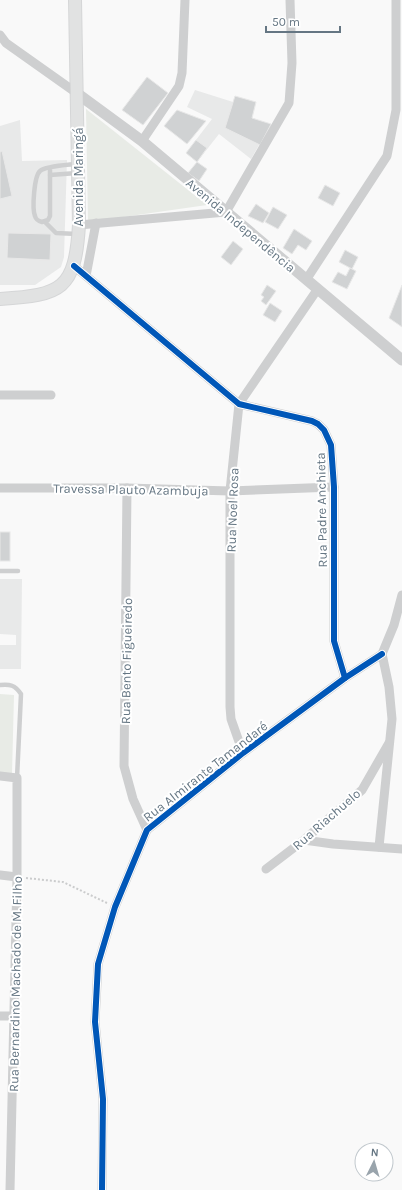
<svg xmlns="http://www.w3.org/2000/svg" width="402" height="1190" font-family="Karla,sans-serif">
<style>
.built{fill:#e8e9e9}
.green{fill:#e8ebe6}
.building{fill:#d0d2d3;stroke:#e8e8e8}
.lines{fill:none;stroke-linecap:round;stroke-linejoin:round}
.secondary-casing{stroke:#d5d6d7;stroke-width:14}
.path{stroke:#cbcccd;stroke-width:2;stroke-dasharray:2 2;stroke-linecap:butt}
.service{stroke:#cecfd0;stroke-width:4.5}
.minor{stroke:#cecfd0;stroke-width:9}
.tertiary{stroke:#cecfd0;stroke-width:11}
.secondary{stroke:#e1e2e2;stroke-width:12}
.cycleway-casing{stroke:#fff;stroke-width:8}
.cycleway{stroke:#0057b8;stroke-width:6}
.labels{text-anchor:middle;stroke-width:4;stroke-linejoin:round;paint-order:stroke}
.street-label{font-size:13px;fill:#657683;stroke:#fff}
</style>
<rect width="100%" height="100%" fill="#f9f9f9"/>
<g class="built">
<polygon points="195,90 233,102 235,96 252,118 271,124 251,159 219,134 197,162 186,153 212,119 187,107"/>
<polygon points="20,120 22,161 67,160 64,257 61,267 35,285 0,285 0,126"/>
<polygon points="0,579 22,579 21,669 0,669 0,645 16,645 16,635 0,634"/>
</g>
<g class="green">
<polygon points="86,109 207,205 88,222"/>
<polygon points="0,694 14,695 12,774 0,773"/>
</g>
<g class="building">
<polygon points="147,77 168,93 143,125 122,110"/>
<polygon points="235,96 256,102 252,118 271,124 260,145 225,128"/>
<polygon points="177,110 206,121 187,144 164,126"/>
<polygon points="196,140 207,148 197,162 186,153"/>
<polygon points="2,151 12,196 0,199 0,152"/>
<polygon points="197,162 207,169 199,181 188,173"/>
<polygon points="325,185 340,193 333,206 318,198"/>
<polygon points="256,204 269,213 263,223 248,216"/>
<polygon points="273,207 287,215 278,229 265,222"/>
<polygon points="294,229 312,241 306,250 298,245 292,254 283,248"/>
<polygon points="8,233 51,234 50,260 7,258"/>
<polygon points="233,241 243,249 231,265 221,257"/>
<polygon points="345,250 358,257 352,269 339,262"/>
<polygon points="350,268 356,271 347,289 332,282 338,272 346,276"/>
<polygon points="267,285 276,291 266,305 261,301 264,297 261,295"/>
<polygon points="402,285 402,327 389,318"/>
<polygon points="270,303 282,311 275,322 263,315"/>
<rect x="0" y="532" width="10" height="29"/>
</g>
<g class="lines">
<g class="secondary-casing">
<path id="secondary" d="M0,299C62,295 75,290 79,225L75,0"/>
</g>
<polyline class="path" points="26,878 63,882 107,903"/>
<g class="service">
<path d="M50,168V216L48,220L42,222C38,221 36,220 35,216C32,209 34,176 40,171C46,166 68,165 76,164"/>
<polyline points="50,175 77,173"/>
<polyline points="45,222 56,233 77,234"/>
<polyline points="0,571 18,571"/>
<path d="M0,685C10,684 15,685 21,694L17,778"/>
</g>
<g class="minor">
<polyline points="0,35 6,43 78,94"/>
<polyline points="142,141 179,86 182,73 185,0"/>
<polyline points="79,225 226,212 289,103 292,63 290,0"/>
<polyline points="74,266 239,404 312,421 318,424 324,430 331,445 334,487 334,641 345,678"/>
<polyline points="86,276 96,223"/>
<polyline points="306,280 387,156 396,110 396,0"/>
<polyline points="0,395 51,395"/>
<polyline points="0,488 127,488 230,491 334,487"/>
<polyline points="127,488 124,766 133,799 147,830"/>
<polyline points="243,753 231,719 230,707 230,491 239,404 317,290"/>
<polyline points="0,776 17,778 17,877 10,1190"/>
<polyline points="304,840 333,844 402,849"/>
<polyline points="379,847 392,719 389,687 382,654 394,625 402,595"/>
<polyline points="266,869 304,840 362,790 389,743"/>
<polyline points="0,875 17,877"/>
<polyline points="0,1016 14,1016"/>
<polyline points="102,1190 103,1099 95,1022 98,964 115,907 147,830 243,753 345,678 382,654"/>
</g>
<polyline class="tertiary" points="78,94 142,141 402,360"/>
<use href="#secondary" class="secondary"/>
<g class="cycleway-casing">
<g id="cycleway">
<polyline points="74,266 239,404 312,421 318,424 324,430 331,445 334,487 334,641 345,678"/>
<polyline points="102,1190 103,1099 95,1022 98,964 115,907 147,830 243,753 345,678 382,654"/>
</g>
</g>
<use href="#cycleway" class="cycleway"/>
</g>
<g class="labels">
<g class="street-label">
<text transform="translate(78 177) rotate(-90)" y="5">Avenida Maringá</text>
<text transform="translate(241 225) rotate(40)" y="5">Avenida Independência</text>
<text transform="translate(131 489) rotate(1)" y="5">Travessa Plauto Azambuja</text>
<text transform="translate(232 510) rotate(-88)" y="5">Rua Noel Rosa</text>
<text transform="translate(321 510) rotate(-91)" y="5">Rua Padre Anchieta</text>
<text transform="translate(126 661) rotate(-89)" y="5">Rua Bento Figueiredo</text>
<text transform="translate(205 771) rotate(-38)" y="5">Rua Almirante Tamandaré</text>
<text transform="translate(326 819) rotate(-41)" y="5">Rua Riachuelo</text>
<text transform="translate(15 984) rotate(-89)" y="5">Rua Bernardino Machado de M. Filho</text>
</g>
</g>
<g transform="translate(374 1162) rotate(5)"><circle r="19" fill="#ffffff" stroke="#c1c8cd"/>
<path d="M0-3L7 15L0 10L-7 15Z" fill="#99a4ac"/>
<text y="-6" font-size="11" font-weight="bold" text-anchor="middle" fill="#657683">N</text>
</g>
<path d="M266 26v6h74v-6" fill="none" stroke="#657683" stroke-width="2"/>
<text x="272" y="26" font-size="12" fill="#657683" stroke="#ffffff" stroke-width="3" paint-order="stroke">50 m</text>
</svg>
